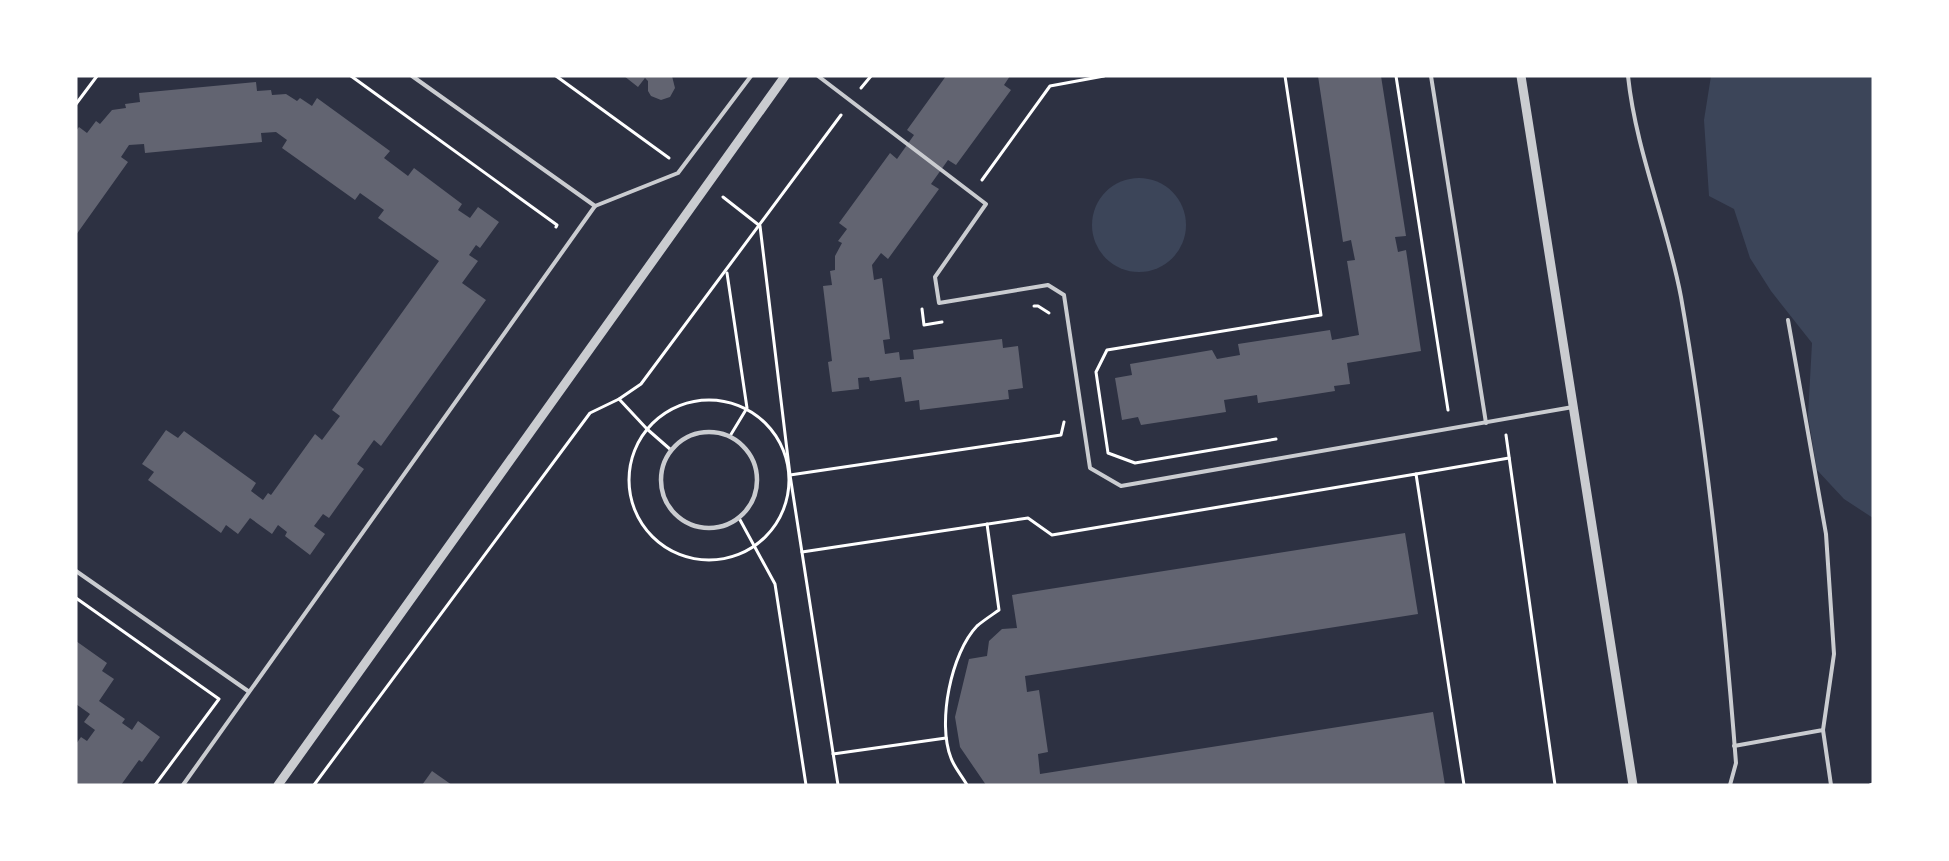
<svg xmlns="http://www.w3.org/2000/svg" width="1949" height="861" font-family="Helvetica,sans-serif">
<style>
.green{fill:#3c4559}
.building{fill:#626471}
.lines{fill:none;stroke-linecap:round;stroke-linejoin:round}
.path{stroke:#fff;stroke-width:3}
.service{stroke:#caccd0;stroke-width:4}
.pedestrian{stroke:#caccd0;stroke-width:4.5}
.tertiary{stroke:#caccd0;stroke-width:9}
</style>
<rect width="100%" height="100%" fill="#2d3142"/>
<g class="green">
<polygon points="1711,76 1873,76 1873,518 1844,499 1817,470 1808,416 1812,343 1771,291 1750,258 1734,209 1709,196 1704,120"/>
<circle cx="1139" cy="225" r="47"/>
</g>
<g class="building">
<polygon points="624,76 672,76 675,88 670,97 661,100 651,96 648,91 648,81 645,78 638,87"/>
<polygon points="946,76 1010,76 1004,85 1011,90 956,165 948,160 931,184 939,189 888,259 881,253 872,265 874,280 882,278 890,339 883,340 885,354 899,352 900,360 914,359 913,350 1002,339 1003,348 1018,346 1023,388 1008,390 1009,399 920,410 919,400 905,402 901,377 870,381 869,377 858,378 859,389 832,392 828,362 832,361 823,286 832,285 830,271 835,270 835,256 842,243 838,241 847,229 839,223 890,153 897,159 914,135 907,130"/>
<polygon points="1318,76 1381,76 1406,236 1395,237 1398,252 1406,250 1421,351 1347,363 1350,384 1334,386 1335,391 1258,403 1257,395 1224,400 1226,412 1141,425 1138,417 1122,420 1115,378 1132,375 1130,364 1212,350 1217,359 1240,355 1238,344 1330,330 1332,340 1359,335 1347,261 1355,260 1351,240 1343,242"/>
<polygon points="256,82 257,91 271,90 272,95 286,94 297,101 300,98 312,106 317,98 390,151 384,158 408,176 414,168 462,204 458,210 470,218 478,207 499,222 480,248 476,245 469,255 478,261 462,283 486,300 381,446 374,440 357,464 364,469 329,518 323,514 314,526 325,534 310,555 285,536 287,532 278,525 272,534 250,518 238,534 226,525 221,533 148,480 154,472 142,464 166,430 178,438 184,431 256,483 251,491 263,500 268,493 271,495 315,434 322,440 340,416 332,410 439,261 378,218 384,210 360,193 355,200 282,148 287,140 276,132 261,133 262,142 145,153 144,144 129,145 121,157 128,162 76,235 76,131 79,127 87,133 96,121 100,124 112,110 126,108 125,104 140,102 139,93"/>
<polygon points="1405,533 1418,614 1025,676 1027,692 1039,690 1048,752 1038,754 1040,774 1433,712 1445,785 986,785 960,747 955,717 969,659 987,656 989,641 1002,629 1017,628 1012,595"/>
<polygon points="76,641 107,663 102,671 114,679 99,701 125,719 122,723 132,730 138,721 160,737 142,762 139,760 121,785 76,785 76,744 81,737 87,741 95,730 84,722 90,714 76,704"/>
<polygon points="432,771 452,785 422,785"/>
</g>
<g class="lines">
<g class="path">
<polyline points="351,76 557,225 556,227"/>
<polyline points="556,76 669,158"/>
<polyline points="1396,76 1448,410"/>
<polyline points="861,88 871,76"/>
<polyline points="76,104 97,76"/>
<polyline points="982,180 1050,86 1104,76"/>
<polyline points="723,197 760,226 790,475 838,785"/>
<polyline points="727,273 747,408 730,436"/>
<polyline points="1034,306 1038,306 1049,313"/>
<polyline points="922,309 924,325 942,322"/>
<polyline points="619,399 647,429 671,450"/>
<circle cx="709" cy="480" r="80"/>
<polyline points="1506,435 1555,785"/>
<polyline points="1276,439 1135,463 1108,453 1096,372 1107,350 1321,315 1285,76"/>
<polyline points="1416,474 1509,458"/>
<polyline points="790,475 1061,435 1064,422"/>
<polyline points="739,518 775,584 806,785"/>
<polyline points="802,552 1028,518 1052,535 1416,474 1464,785"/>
<polyline points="76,598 219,699 155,785"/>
<polyline points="833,754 946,738"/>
<polyline points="314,785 590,413 619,399 641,384 841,115"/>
<path d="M967,785C962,776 954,767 951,758C937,723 951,653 977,626C984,620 992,615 999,610L987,524"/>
<polyline points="1870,785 1873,784"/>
</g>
<g class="service">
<polyline points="412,76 595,206"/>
<polyline points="818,76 986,204 935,277 939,303 1048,285 1064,295 1090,468 1121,486 1573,407"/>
<polyline points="1431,76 1486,423"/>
<path d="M1628,76C1636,152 1667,222 1681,297C1708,451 1724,607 1736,763L1730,785"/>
<polyline points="76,571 248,691"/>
<polyline points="1823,730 1831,785"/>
<polyline points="1734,746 1823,730 1834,654 1826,534 1788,320"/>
<polyline points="183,785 595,206 678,173 751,76"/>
</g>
<circle class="pedestrian" cx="709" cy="480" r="48"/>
<g class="tertiary">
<polyline points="1521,76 1633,785"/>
<polyline points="278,785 785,76"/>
</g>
</g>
<rect width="1949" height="861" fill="none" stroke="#ffffff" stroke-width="155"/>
</svg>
